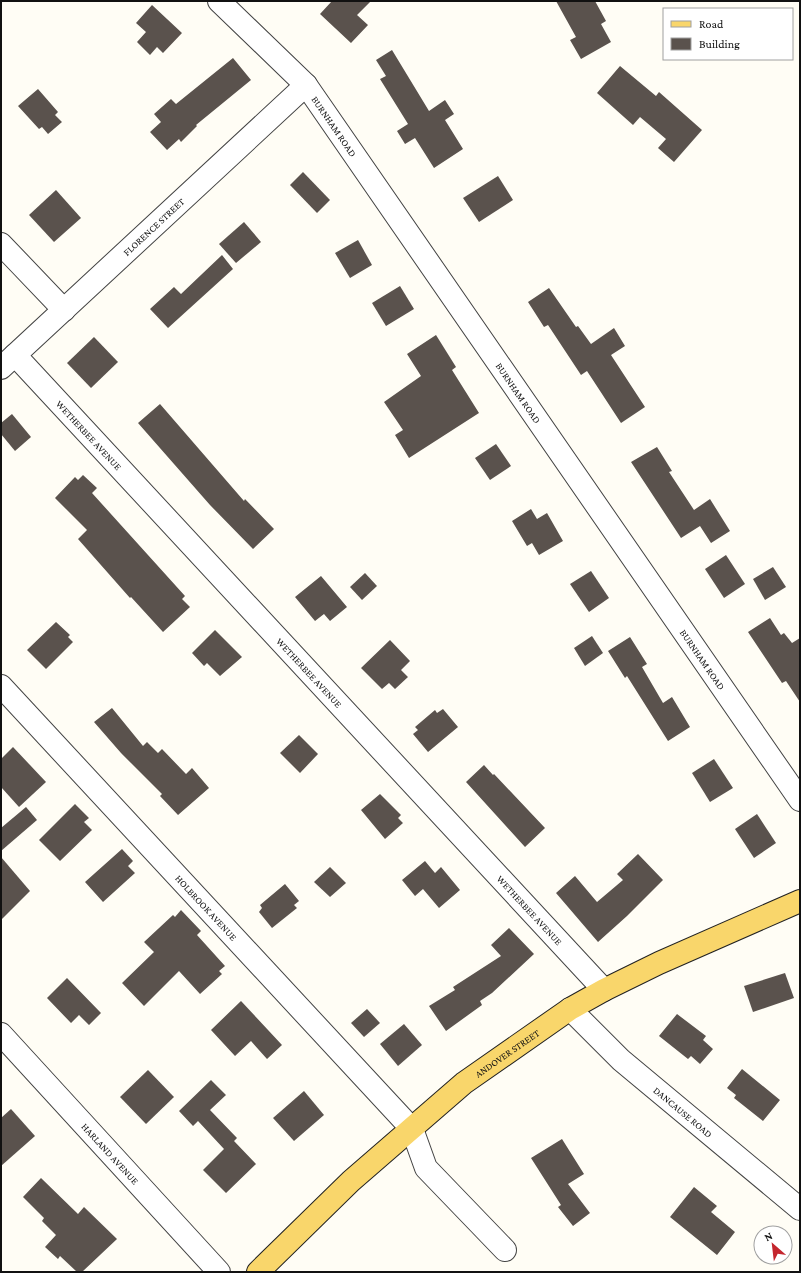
<svg xmlns="http://www.w3.org/2000/svg" width="801" height="1273" font-family="'Crimson Pro',serif">
<style>
.building{fill:#5a524d}
.lines{fill:none;stroke-linecap:round;stroke-linejoin:round}
.minor-casing{stroke:#444;stroke-width:24}
.major-casing{stroke:#222;stroke-width:24}
.minor{stroke:#fff;stroke-width:22}
.major{stroke:#f9d66b;stroke-width:22}
.labels{text-anchor:middle;stroke-width:4;stroke-linejoin:round;paint-order:stroke}
.street-label{font-size:10px;fill:#111;stroke:#fff}
</style>
<rect width="100%" height="100%" fill="#fffdf5"/>
<g class="building">
<polygon points="332,1 371,1 357,15 368,25 351,43 320,14"/>
<polygon points="556,1 595,1 606,21 601,24 611,42 581,59 570,40 576,37"/>
<polygon points="152,5 182,33 163,53 157,47 150,55 137,42 146,32 136,23"/>
<polygon points="392,50 429,111 445,100 454,114 445,120 463,149 434,168 415,138 405,144 397,131 408,124 380,79 386,76 376,60"/>
<polygon points="233,58 251,80 196,125 197,126 181,142 179,139 167,150 150,132 161,122 154,114 171,99 176,104"/>
<polygon points="620,66 656,96 659,92 702,130 674,162 658,148 666,139 640,117 633,125 597,93"/>
<polygon points="38,89 58,112 55,115 62,122 48,134 42,127 39,129 18,106"/>
<polygon points="303,172 330,200 317,213 290,185"/>
<polygon points="498,176 513,200 479,222 463,198"/>
<polygon points="56,190 81,218 54,242 29,215"/>
<polygon points="244,222 261,242 236,263 219,244"/>
<polygon points="358,240 372,265 350,278 335,253"/>
<polygon points="222,255 233,269 168,328 150,309 174,287 181,294"/>
<polygon points="400,286 414,309 386,326 372,303"/>
<polygon points="549,288 576,327 578,326 591,344 614,328 625,346 611,355 645,407 621,423 587,371 581,375 548,325 544,327 528,302"/>
<polygon points="436,335 456,367 452,370 479,413 409,458 395,435 403,430 384,402 421,376 407,354"/>
<polygon points="94,337 118,362 91,388 67,363"/>
<polygon points="160,404 244,501 245,499 274,529 253,549 210,505 138,423"/>
<polygon points="12,414 31,437 15,451 1,434 1,423"/>
<polygon points="496,444 511,466 490,480 475,458"/>
<polygon points="657,447 672,471 669,472 694,510 710,499 730,531 711,543 700,526 681,538 631,462"/>
<polygon points="83,475 97,488 92,493 185,596 182,599 190,607 163,632 131,597 130,598 78,539 87,530 55,498 75,477 78,480"/>
<polygon points="531,509 537,519 547,513 563,541 539,555 532,543 527,546 512,521"/>
<polygon points="726,555 745,584 724,598 705,569"/>
<polygon points="773,567 786,587 765,600 753,579"/>
<polygon points="591,571 609,598 589,612 570,584"/>
<polygon points="365,573 377,586 362,600 350,587"/>
<polygon points="321,576 347,607 330,621 324,614 315,621 295,597"/>
<polygon points="770,618 781,635 784,633 792,643 800,638 800,702 786,681 782,683 748,632"/>
<polygon points="56,622 70,635 68,637 73,642 46,669 27,650"/>
<polygon points="215,630 242,657 220,676 207,663 204,666 192,653"/>
<polygon points="592,636 603,653 585,666 574,648"/>
<polygon points="630,637 647,664 642,667 663,703 672,697 690,727 668,741 627,676 625,678 608,651"/>
<polygon points="390,640 410,661 401,670 408,677 395,689 389,683 382,689 361,668"/>
<polygon points="112,708 143,746 147,742 158,753 162,749 186,774 192,768 209,788 178,815 160,796 162,794 121,753 94,722"/>
<polygon points="443,709 458,727 428,752 413,734 418,730 415,727 435,710 437,713"/>
<polygon points="299,735 318,754 300,773 280,753"/>
<polygon points="13,747 46,782 19,807 1,787 1,759"/>
<polygon points="714,759 733,788 710,802 692,773"/>
<polygon points="484,765 493,775 494,774 545,828 525,847 466,782"/>
<polygon points="380,794 401,815 398,818 403,823 385,839 361,810"/>
<polygon points="75,804 89,818 84,822 92,830 60,861 39,840"/>
<polygon points="26,807 37,820 1,851 1,828"/>
<polygon points="757,814 776,843 754,858 735,829"/>
<polygon points="122,849 133,861 128,866 135,873 103,902 85,882"/>
<polygon points="638,854 663,880 627,916 598,942 556,893 575,876 597,902 623,880 617,874"/>
<polygon points="1,857 30,891 1,920"/>
<polygon points="425,861 435,873 441,867 460,890 439,908 423,889 415,896 402,880"/>
<polygon points="330,867 346,883 330,897 314,882"/>
<polygon points="285,884 299,901 294,905 297,908 272,928 259,912 262,908 260,905"/>
<polygon points="181,910 201,931 197,935 225,966 219,971 222,974 200,994 179,971 144,1006 122,983 154,952 144,942 173,915 175,917"/>
<polygon points="509,928 534,954 492,993 480,1001 482,1005 446,1031 429,1006 455,990 453,987 501,956 491,945"/>
<polygon points="785,973 794,998 753,1012 744,986"/>
<polygon points="67,978 101,1013 89,1025 79,1015 71,1023 47,998"/>
<polygon points="241,1001 282,1045 267,1059 251,1041 235,1056 211,1030"/>
<polygon points="367,1009 380,1023 364,1037 351,1023"/>
<polygon points="677,1014 706,1036 703,1040 713,1049 700,1064 691,1056 688,1059 659,1036"/>
<polygon points="404,1024 422,1045 398,1066 380,1044"/>
<polygon points="742,1069 780,1100 763,1121 734,1098 736,1095 727,1088"/>
<polygon points="148,1070 174,1097 146,1124 120,1097"/>
<polygon points="211,1080 226,1095 210,1110 237,1138 234,1141 256,1164 226,1193 203,1170 224,1149 198,1121 193,1126 179,1111"/>
<polygon points="304,1091 324,1115 294,1141 273,1118"/>
<polygon points="11,1109 35,1136 1,1166 1,1118"/>
<polygon points="562,1139 584,1174 568,1184 590,1213 573,1226 558,1207 561,1205 531,1158"/>
<polygon points="41,1178 78,1214 84,1207 117,1239 82,1272 77,1272 60,1256 58,1259 45,1247 56,1235 42,1221 44,1218 23,1197"/>
<polygon points="694,1187 717,1206 711,1212 735,1232 717,1255 670,1217"/>
</g>
<g class="lines">
<g class="minor-casing">
<g id="minor">
<path id="s1" d="M219,1L306,85L800,800"/>
<polyline points="1,244 64,310"/>
<path id="s2" d="M15,355L604,990"/>
<path id="s3" d="M1,368L306,85"/>
<path id="s4" d="M1,686L412,1129L426,1168L505,1250"/>
<path id="s5" d="M570,1009L621,1060L800,1209"/>
<path id="s6" d="M1,1034L219,1272"/>
</g>
</g>
<g class="major-casing">
<g id="major">
<path id="s7" d="M258,1272L351,1181L464,1083L570,1009L604,990L659,963L800,901"/>
</g>
</g>
<use href="#minor" class="minor"/>
<use href="#major" class="major"/>
</g>
<g class="labels">
<g class="street-label">
<text dy="4" stroke="none"><textPath href="#s1" startOffset="171">BURNHAM ROAD</textPath></text>
<text dy="4" stroke="none"><textPath href="#s3" startOffset="208">FLORENCE STREET</textPath></text>
<text dy="4" stroke="none"><textPath href="#s1" startOffset="495">BURNHAM ROAD</textPath></text>
<text dy="4" stroke="none"><textPath href="#s2" startOffset="109">WETHERBEE AVENUE</textPath></text>
<text dy="4" stroke="none"><textPath href="#s1" startOffset="819">BURNHAM ROAD</textPath></text>
<text dy="4" stroke="none"><textPath href="#s2" startOffset="433">WETHERBEE AVENUE</textPath></text>
<text dy="4" stroke="none"><textPath href="#s4" startOffset="302">HOLBROOK AVENUE</textPath></text>
<text dy="4" stroke="none"><textPath href="#s2" startOffset="757">WETHERBEE AVENUE</textPath></text>
<text dy="4" stroke="none"><textPath href="#s7" startOffset="332">ANDOVER STREET</textPath></text>
<text dy="4" stroke="none"><textPath href="#s5" startOffset="153">DANCAUSE ROAD</textPath></text>
<text dy="4" stroke="none"><textPath href="#s6" startOffset="162">HARLAND AVENUE</textPath></text>
</g>
</g>
<rect width="801" height="1273" fill="none" stroke="#111111" stroke-width="4"/>
<rect x="663" y="8" width="130" height="52" fill="#ffffff" stroke="#a0a0a0"/>
<rect x="671" y="21" width="20" height="6" fill="#f9d66b" stroke="#a0a0a0"/>
<text x="699" y="28" font-size="12" fill="#111111">Road</text>
<rect x="671" y="38" width="20" height="12" fill="#5a524d" stroke="#a0a0a0"/>
<text x="699" y="48" font-size="12" fill="#111111">Building</text>
<g transform="translate(773 1245) rotate(332)"><circle r="19" fill="#ffffff" stroke="#a0a0a0"/>
<path d="M0-3L7 15L0 10L-7 15Z" fill="#c4262e"/>
<text y="-6" font-size="11" font-weight="bold" text-anchor="middle" fill="#111111">N</text>
</g>
</svg>
